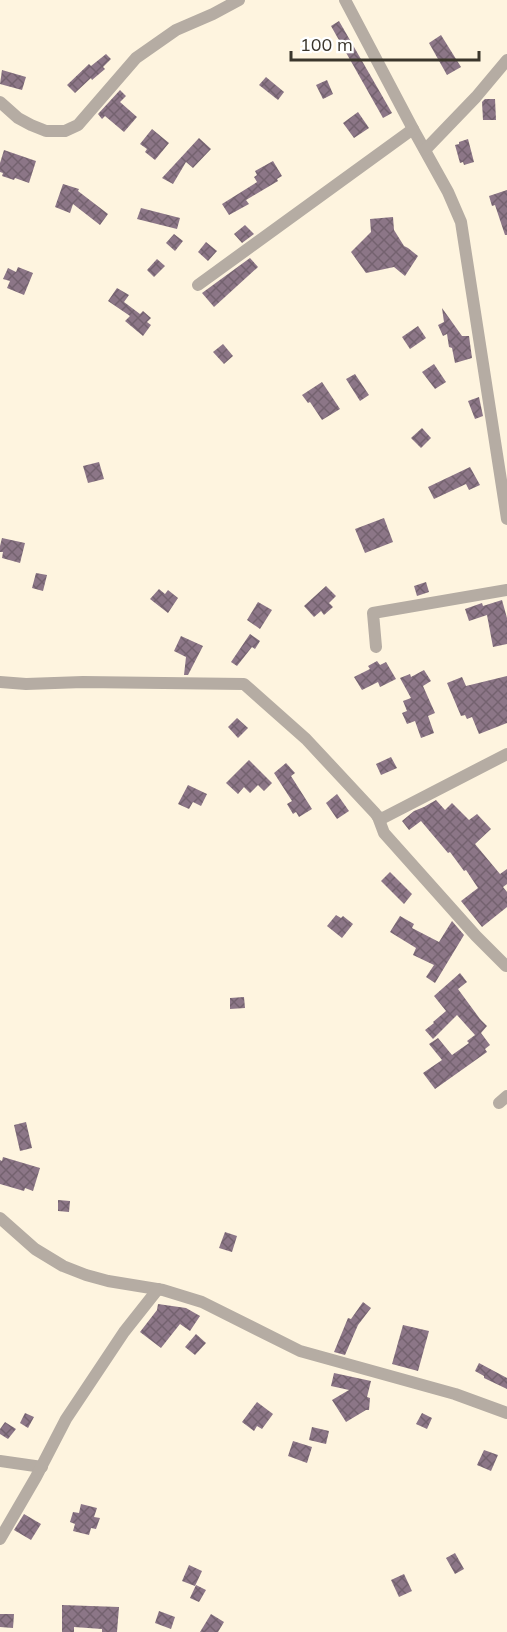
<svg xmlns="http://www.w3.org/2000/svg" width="507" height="1632" font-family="Mulish,sans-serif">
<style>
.building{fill:url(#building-cross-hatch)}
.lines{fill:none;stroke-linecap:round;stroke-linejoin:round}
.street{stroke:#b5aca3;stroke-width:12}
</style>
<defs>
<pattern id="building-cross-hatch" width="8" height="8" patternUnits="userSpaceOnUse" patternTransform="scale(1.5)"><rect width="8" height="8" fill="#8c7687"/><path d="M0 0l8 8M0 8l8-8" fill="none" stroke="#74626f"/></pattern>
</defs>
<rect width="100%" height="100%" fill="#fef4df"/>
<g class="building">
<polygon points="339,21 392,113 383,118 331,26"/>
<polygon points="441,35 461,67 447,75 429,43"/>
<polygon points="106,54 111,59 103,67 105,69 92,80 91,78 75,93 67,85 89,64 91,66"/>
<polygon points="2,70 26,77 22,90 0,84"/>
<polygon points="266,77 284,92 278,100 259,85"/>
<polygon points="327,80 333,94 323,99 316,85"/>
<polygon points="120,90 126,96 120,102 137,117 124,132 105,116 102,119 98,114"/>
<polygon points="485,99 495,99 496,120 483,120 482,102"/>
<polygon points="358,112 369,128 354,138 343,123"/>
<polygon points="152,129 169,143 155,160 145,152 147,149 140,144"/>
<polygon points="199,138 211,149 193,168 186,162 173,184 162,178"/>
<polygon points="468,139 474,162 464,165 463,162 460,163 455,145 459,144 459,142"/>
<polygon points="4,150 36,161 29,183 15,178 14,180 2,176 3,173 0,172 0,163"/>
<polygon points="273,161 282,176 277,179 278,181 246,200 249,204 229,215 222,204 257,182 254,177 257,175 255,171"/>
<polygon points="63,184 79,189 78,191 108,214 100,225 73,204 70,213 55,207"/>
<polygon points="507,190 507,235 505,235 495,205 492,206 489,196"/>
<polygon points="141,208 180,218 177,229 137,219"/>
<polygon points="393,217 394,230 404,246 408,248 418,256 405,276 394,267 366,273 351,252 371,232 370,219"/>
<polygon points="245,225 254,234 242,243 234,234"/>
<polygon points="174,234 183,241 175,251 166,243"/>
<polygon points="206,242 217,251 208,261 198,252"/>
<polygon points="250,258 258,267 214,307 202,293"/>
<polygon points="157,259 165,266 154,277 147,270"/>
<polygon points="18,267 33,273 24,295 7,288 10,281 3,279 8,268 16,272"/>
<polygon points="117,288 129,295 124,302 140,314 143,311 151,318 147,322 151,325 143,336 125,321 130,316 108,301"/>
<polygon points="442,308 462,336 469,336 472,358 455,363 452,348 449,347 447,334 443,336 438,325 444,322"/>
<polygon points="418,326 426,338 410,349 402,337"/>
<polygon points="223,344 233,356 224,364 213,352"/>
<polygon points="434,364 446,382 435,389 422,372"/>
<polygon points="355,374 369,395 360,401 346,379"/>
<polygon points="322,382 340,409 322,420 310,402 308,403 302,395"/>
<polygon points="479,397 483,416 475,419 468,401"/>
<polygon points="422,428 431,438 421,448 411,438"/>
<polygon points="99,462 104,479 88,483 83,466"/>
<polygon points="470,467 480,485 469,490 466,484 434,499 428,487"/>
<polygon points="384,518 393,542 365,553 355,529"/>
<polygon points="2,538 25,543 20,563 2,558 3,552 0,552 0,546"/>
<polygon points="36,573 47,575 43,591 32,588"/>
<polygon points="426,582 429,592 417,596 414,586"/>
<polygon points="326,586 336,596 329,603 333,607 324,615 321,611 314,617 304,606"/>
<polygon points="159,589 165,594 168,590 178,598 168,613 150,599"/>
<polygon points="502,600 507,618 507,644 493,647 487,615 469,621 465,609 482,603 483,606"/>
<polygon points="258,602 272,610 260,629 247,620"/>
<polygon points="250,634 260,641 255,649 252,647 237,666 231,662"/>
<polygon points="181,636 203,646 188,675 184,675 186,657 174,651"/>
<polygon points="377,661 380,665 386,662 396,679 380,687 378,682 362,690 354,677 370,669 368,666"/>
<polygon points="424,670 431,681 423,686 435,713 428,716 434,733 421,738 415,721 407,724 402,713 407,711 403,701 411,698 400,678 410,674 411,677"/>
<polygon points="507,676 507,723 479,734 472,717 467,719 465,715 461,716 447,683 462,677 466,686"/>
<polygon points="237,718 248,728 238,738 228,727"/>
<polygon points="391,757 397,768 381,775 376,764"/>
<polygon points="249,760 272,783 264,791 258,785 250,793 244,787 238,794 226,783"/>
<polygon points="286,763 295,773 291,776 312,809 299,817 296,812 293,814 287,804 292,801 274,773"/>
<polygon points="188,785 207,794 201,806 193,802 189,809 178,804"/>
<polygon points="337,794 349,811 337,819 326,803"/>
<polygon points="436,800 445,810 452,803 469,820 477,814 491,829 475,844 500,874 507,869 507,884 503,887 507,892 507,907 482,927 461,901 478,888 466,870 464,871 450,852 448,853 421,821 409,830 402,821 414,811 424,807"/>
<polygon points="390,872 412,894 404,904 381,881"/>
<polygon points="336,915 341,918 343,916 353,924 342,938 327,926"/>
<polygon points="400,916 414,924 412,928 439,942 452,921 464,935 435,983 426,977 434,965 413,955 416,948 390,932"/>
<polygon points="460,973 467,982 458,989 480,1019 487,1026 481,1033 490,1045 485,1049 487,1052 435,1089 423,1073 442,1060 429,1044 438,1038 452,1055 469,1043 467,1041 475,1035 457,1015 433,1039 425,1030 434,1023 433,1022 446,1011 434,996"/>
<polygon points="244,997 245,1008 230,1009 230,998"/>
<polygon points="26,1122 32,1148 20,1151 14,1125"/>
<polygon points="3,1157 40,1168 33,1191 25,1188 24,1191 0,1184 0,1160 2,1161"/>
<polygon points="58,1200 70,1201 69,1212 58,1211"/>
<polygon points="225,1232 237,1236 232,1252 219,1248"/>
<polygon points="363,1302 371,1308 358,1325 345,1355 334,1352 348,1318 351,1319"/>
<polygon points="158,1304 186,1308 200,1316 190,1331 180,1324 161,1348 140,1332 157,1310"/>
<polygon points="403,1325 429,1331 418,1371 392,1364"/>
<polygon points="196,1334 206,1343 195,1355 185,1347"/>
<polygon points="479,1363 507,1378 507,1389 484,1378 484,1376 475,1371"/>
<polygon points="334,1373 371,1381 367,1397 370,1398 369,1410 366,1410 346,1422 332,1400 349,1390 331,1386"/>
<polygon points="257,1402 273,1414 262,1429 257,1426 254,1431 242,1422"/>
<polygon points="25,1413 34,1417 28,1428 20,1423"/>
<polygon points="422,1413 432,1418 427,1429 416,1424"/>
<polygon points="5,1422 16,1429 8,1439 0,1434 0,1429"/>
<polygon points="312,1427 329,1431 326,1444 309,1440"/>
<polygon points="293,1441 312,1447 307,1463 288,1456"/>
<polygon points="484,1450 498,1455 491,1471 477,1465"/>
<polygon points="81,1504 97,1508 94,1517 100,1518 96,1529 91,1528 89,1535 73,1531 75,1524 70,1522 73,1512 79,1513"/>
<polygon points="24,1514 41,1524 31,1540 14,1530"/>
<polygon points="455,1553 464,1569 455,1574 446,1558"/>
<polygon points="189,1565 202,1571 195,1586 182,1581"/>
<polygon points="404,1574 412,1591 399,1597 391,1580"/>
<polygon points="196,1585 206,1590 199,1602 190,1598"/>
<polygon points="62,1605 119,1607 117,1632 102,1632 102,1629 74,1627 74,1632 62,1632"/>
<polygon points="159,1611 175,1617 171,1629 155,1623"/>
<polygon points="0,1614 14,1614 13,1628 0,1627"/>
<polygon points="211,1614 224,1622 218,1632 200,1632"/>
</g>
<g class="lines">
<g class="street">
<polyline points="345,0 413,129 448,192 461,222 507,519"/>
<polyline points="0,102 18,118 31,125 46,131 65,131 78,125 136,58 176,30 213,14 239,0"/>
<polyline points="425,150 476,97 507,60"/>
<polyline points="198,285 413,129"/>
<polyline points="376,647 373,613 507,590"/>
<polyline points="0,682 26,684 83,682 244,684 306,739 375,813 378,817 383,818 507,754"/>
<polyline points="378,817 384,833 476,936 506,966"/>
<polyline points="499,1103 507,1096"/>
<polyline points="0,1218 35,1249 63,1266 86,1275 108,1281 163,1290 202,1302 300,1351 455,1394 507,1413"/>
<polyline points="0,1461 42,1467"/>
<polyline points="0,1539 36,1477 66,1419 124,1332 158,1289"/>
</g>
</g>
<path d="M291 51v9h188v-9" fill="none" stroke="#3b362c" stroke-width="3"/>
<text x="300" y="51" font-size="18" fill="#3b362c" stroke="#ffffff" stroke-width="4.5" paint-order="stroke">100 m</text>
</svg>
